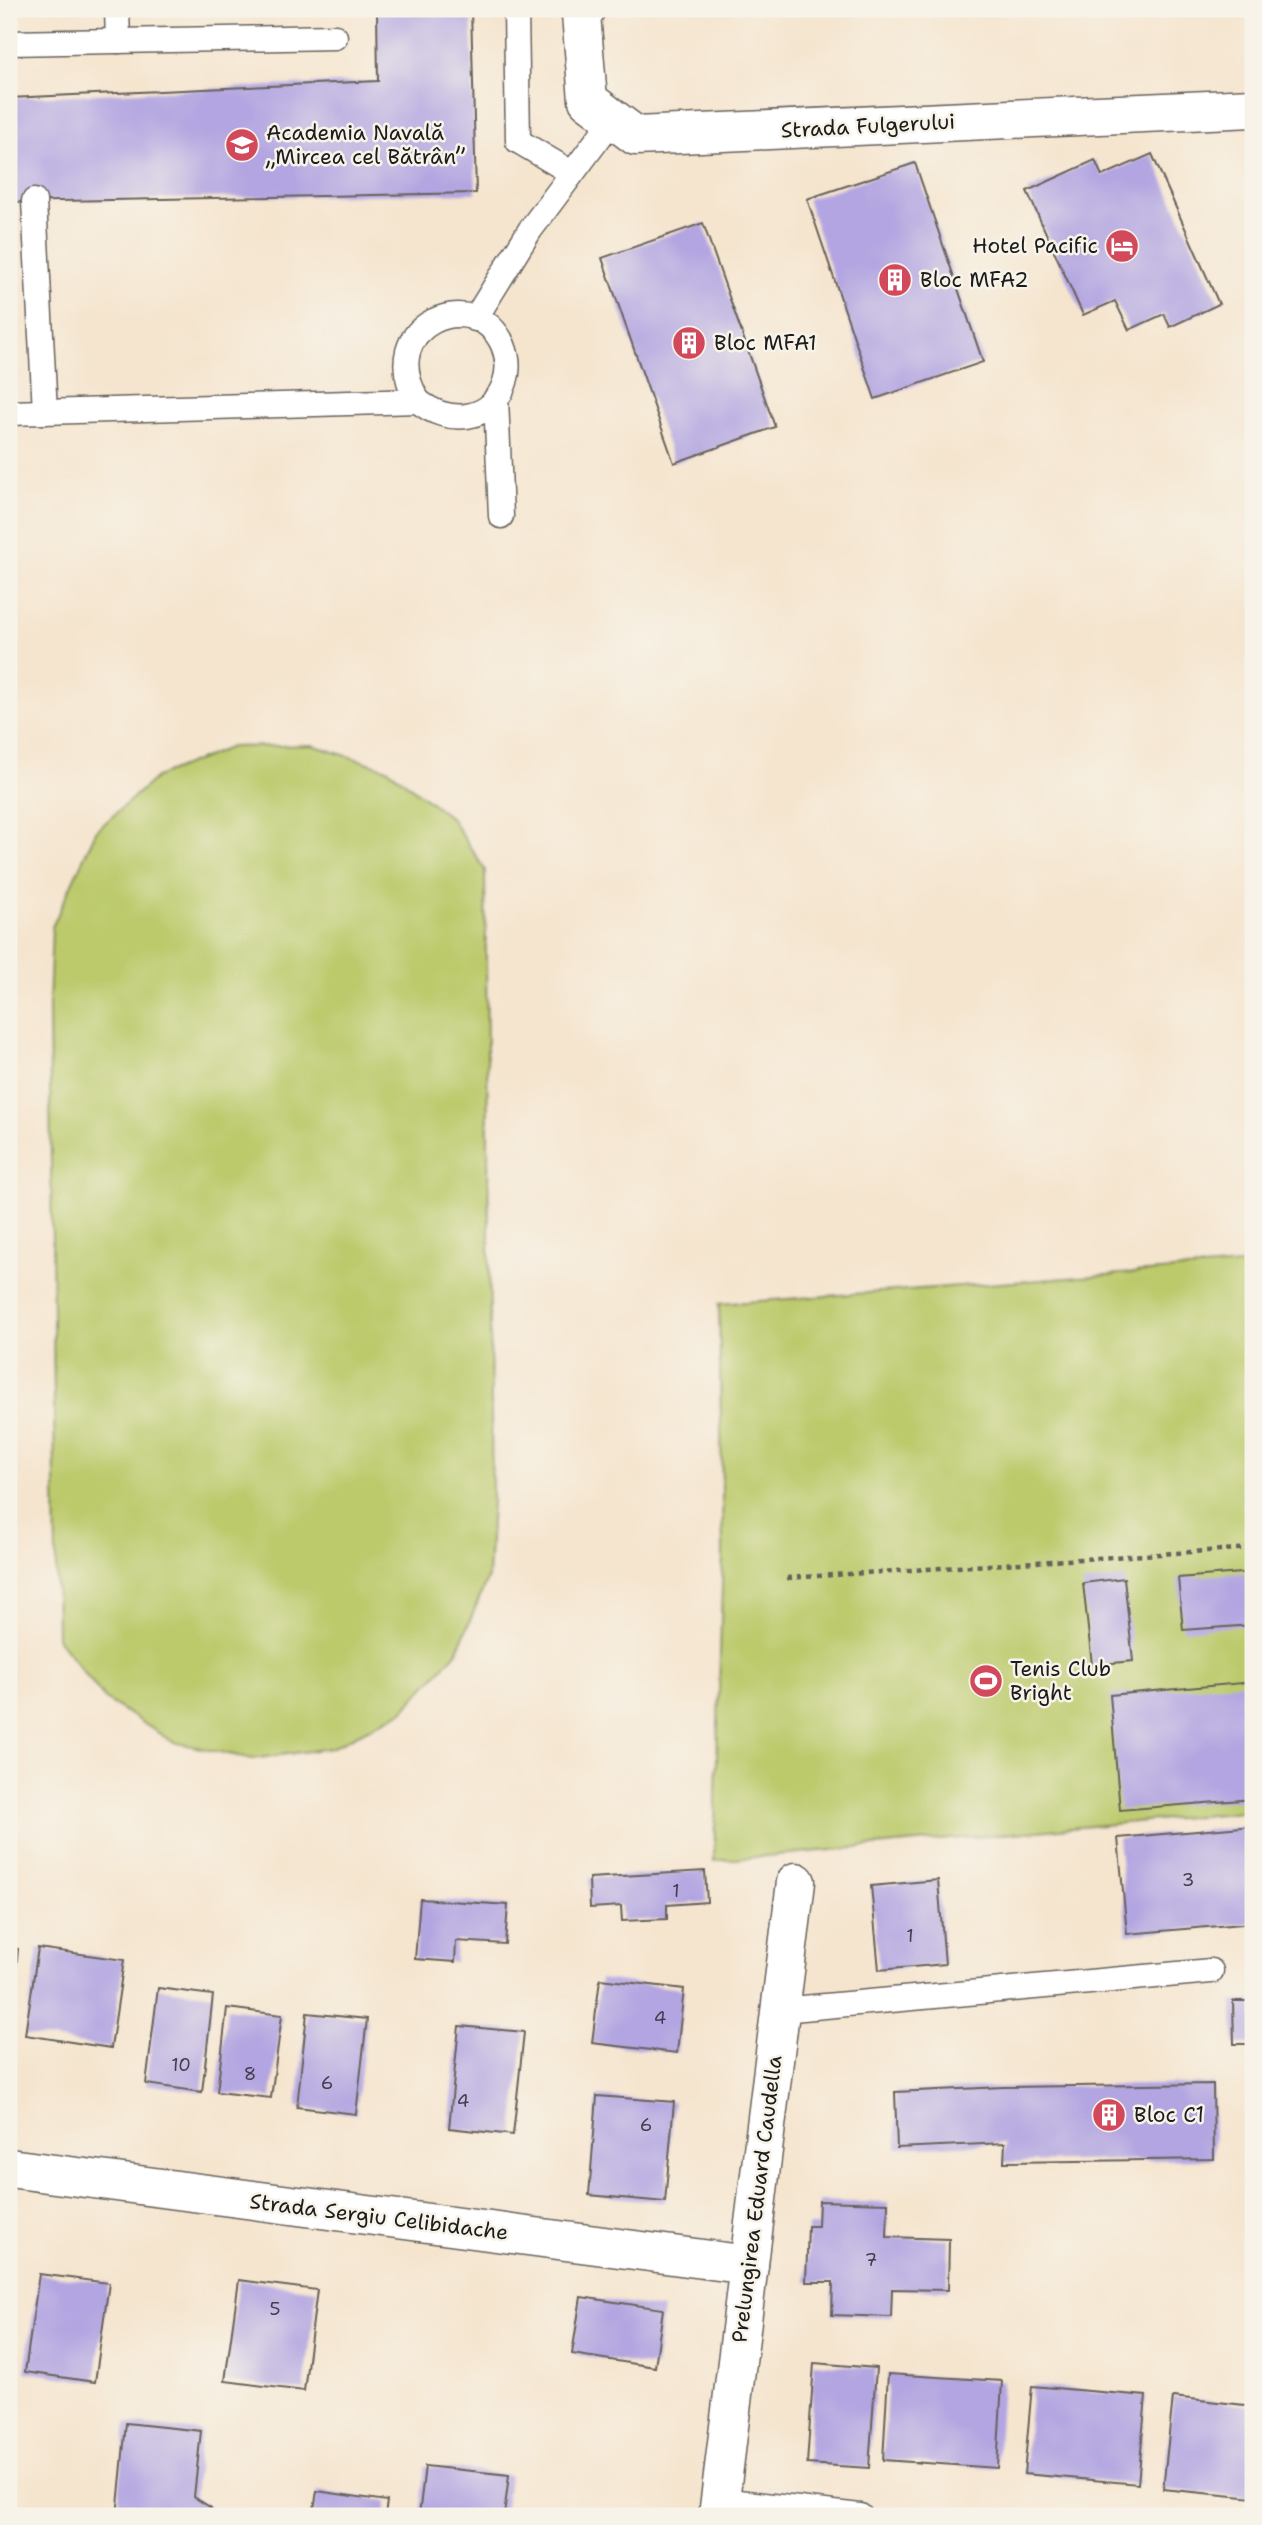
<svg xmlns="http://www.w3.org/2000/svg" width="1262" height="2525" font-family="'Shantell Sans',sans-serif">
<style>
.green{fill:#bcca6c;stroke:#6c7344;stroke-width:2}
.building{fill:#b2a5e1}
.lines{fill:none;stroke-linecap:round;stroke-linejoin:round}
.lane-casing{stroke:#68625b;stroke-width:27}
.street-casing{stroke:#68625b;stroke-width:41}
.path{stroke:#68625b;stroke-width:4.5;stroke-dasharray:5 5;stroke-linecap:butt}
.lane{stroke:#fff;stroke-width:24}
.street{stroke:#fff;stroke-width:38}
.labels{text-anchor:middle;stroke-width:5;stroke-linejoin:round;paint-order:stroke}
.number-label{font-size:18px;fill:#423e4d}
.street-label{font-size:21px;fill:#1c1c1c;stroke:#f7f3e8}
.poi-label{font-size:21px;fill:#1c1c1c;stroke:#f7f3e8;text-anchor:start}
</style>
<rect width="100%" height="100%" fill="#f7f3e8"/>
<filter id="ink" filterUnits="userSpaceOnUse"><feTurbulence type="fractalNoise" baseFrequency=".0143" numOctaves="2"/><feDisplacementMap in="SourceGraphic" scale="14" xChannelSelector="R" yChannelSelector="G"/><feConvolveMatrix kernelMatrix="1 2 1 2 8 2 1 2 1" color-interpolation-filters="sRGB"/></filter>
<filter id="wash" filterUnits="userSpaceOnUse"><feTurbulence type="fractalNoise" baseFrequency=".00686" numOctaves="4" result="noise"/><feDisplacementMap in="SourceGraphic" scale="28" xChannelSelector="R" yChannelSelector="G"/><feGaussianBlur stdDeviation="1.57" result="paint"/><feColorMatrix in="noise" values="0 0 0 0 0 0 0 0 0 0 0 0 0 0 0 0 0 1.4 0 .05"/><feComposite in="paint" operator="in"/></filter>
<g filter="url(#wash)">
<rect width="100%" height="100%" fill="#f5e5cf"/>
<g class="green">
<polygon points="312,745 388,769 451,818 485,870 492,1501 488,1577 457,1652 403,1711 331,1748 252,1759 173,1742 105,1699 57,1638 49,1007 52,927 96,831 156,777 231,747"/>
<polygon points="1253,1264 1253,1811 714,1861 723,1551 719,1304"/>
</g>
<g id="blocks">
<g class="building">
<polygon points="377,9 471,9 476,193 9,202 9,98 378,81"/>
<polygon points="1152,154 1219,304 1170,327 1164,314 1129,330 1115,301 1083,315 1027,191 1095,160 1102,176"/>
<polygon points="915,163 983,362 875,399 807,199"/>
<polygon points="703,223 775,427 674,463 602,258"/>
<polygon points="1253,1572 1253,1625 1183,1630 1178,1578"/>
<polygon points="1124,1578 1133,1661 1092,1665 1083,1583"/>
<polygon points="1253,1682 1253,1799 1120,1810 1110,1695"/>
<polygon points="1253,1826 1253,1923 1127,1934 1118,1838"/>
<polygon points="705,1871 707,1902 667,1905 667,1919 622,1921 621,1906 590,1908 589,1878"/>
<polygon points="938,1880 945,1964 879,1970 871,1886"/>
<polygon points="420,1899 508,1905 505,1944 456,1941 455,1962 415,1959"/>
<polygon points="9,1948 18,1949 11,2024 9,2023"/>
<polygon points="38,1948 124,1960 111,2048 25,2035"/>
<polygon points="600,1979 684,1989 677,2053 592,2043"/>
<polygon points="158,1988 213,1995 202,2092 146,2084"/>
<polygon points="1233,2001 1253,2001 1253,2044 1234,2044"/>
<polygon points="227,2008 282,2015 271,2098 217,2092"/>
<polygon points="307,2013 367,2019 356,2114 297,2107"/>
<polygon points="459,2026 524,2032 513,2135 449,2128"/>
<polygon points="1213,2084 1214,2159 1004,2162 1005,2143 897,2148 895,2092 1004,2087"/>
<polygon points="597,2096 674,2102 665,2202 589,2195"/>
<polygon points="819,2201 888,2203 887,2237 949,2239 948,2290 892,2289 891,2317 832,2315 833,2282 806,2282 808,2226 818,2226"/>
<polygon points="39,2274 109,2283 95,2382 25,2372"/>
<polygon points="239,2280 317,2290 304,2391 225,2381"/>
<polygon points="581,2297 663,2309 655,2367 572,2354"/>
<polygon points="814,2363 876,2368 869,2468 807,2464"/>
<polygon points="888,2374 1002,2381 997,2468 883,2460"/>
<polygon points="1032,2386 1146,2396 1138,2484 1024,2474"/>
<polygon points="1173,2397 1253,2406 1253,2498 1163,2489"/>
<polygon points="126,2423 201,2431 194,2497 211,2508 213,2516 117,2516"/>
<polygon points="425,2466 509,2475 504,2516 419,2516"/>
<polygon points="317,2491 387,2501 385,2516 313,2516"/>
</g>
</g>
</g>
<g filter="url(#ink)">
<use href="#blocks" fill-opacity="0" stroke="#68625b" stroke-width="2"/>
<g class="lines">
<g class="lane-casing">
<g id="lane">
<polyline points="117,9 118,41"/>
<polyline points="516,9 518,141 572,173"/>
<polyline points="9,43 335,37"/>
<polyline points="34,201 45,412"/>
<polyline points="475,319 530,230 613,119"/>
<polyline points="496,398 501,516"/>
<path d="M9,413L418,401C447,425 492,423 505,382C509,370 508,357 503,345C476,283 372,325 418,401"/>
<polyline points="781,2010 1211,1971"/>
<polyline points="720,2500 860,2516"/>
</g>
</g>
<g class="street-casing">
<g id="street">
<polyline points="586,9 581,14 588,100 636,136 1253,108"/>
<polyline points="9,2168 749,2265"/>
<polyline points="718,2516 796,1882"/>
</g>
</g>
<polyline class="path" points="787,1578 1253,1548"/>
<use href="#lane" class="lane"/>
<use href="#street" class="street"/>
</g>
</g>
<defs>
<g id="university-disc" transform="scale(1.75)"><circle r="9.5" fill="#d1495b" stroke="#f7f3e8"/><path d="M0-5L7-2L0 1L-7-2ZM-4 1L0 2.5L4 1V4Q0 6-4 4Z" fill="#fff"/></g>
<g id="hotel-disc" transform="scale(1.75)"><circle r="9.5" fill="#d1495b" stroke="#f7f3e8"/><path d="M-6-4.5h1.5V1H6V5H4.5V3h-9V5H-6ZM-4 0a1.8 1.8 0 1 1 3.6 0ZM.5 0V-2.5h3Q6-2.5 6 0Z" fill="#fff"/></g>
<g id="building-disc" transform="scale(1.75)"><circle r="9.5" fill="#d1495b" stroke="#f7f3e8"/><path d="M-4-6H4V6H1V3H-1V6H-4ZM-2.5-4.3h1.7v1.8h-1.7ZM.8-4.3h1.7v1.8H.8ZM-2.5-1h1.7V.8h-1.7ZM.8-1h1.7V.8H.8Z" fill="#fff"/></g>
<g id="stadium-disc" transform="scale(1.75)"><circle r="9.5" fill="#d1495b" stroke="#f7f3e8"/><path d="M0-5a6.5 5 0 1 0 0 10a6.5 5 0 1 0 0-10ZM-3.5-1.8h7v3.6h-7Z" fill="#fff"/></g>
</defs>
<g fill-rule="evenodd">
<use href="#university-disc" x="242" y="145"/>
<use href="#hotel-disc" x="1122" y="246"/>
<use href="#building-disc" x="895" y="280"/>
<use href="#building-disc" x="689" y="343"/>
<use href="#stadium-disc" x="986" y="1681"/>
<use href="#building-disc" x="1109" y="2115"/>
</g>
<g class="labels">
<g class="number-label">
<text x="1188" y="1886">3</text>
<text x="676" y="1897">1</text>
<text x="910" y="1942">1</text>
<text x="660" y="2024">4</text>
<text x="181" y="2071">10</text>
<text x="250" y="2080">8</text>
<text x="327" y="2089">6</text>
<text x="463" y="2107">4</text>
<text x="646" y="2131">6</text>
<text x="871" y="2266">7</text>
<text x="275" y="2315">5</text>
</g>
<g class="street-label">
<text transform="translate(868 126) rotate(-3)" y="7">Strada Fulgerului</text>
<text transform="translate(757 2199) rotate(-83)" y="7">Prelungirea Eduard Caudella</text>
<text transform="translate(379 2217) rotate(7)" y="7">Strada Sergiu Celibidache</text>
</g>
<g class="poi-label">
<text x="266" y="140">Academia Navală<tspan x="266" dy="24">„Mircea cel Bătrân”</tspan></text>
<text x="1098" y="253" text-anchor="end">Hotel Pacific</text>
<text x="920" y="287">Bloc MFA2</text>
<text x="714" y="350">Bloc MFA1</text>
<text x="1010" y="1676">Tenis Club<tspan x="1010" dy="24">Bright</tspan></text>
<text x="1134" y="2122">Bloc C1</text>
</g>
</g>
<rect width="1262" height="2525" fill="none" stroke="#f7f3e8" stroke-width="35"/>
</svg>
